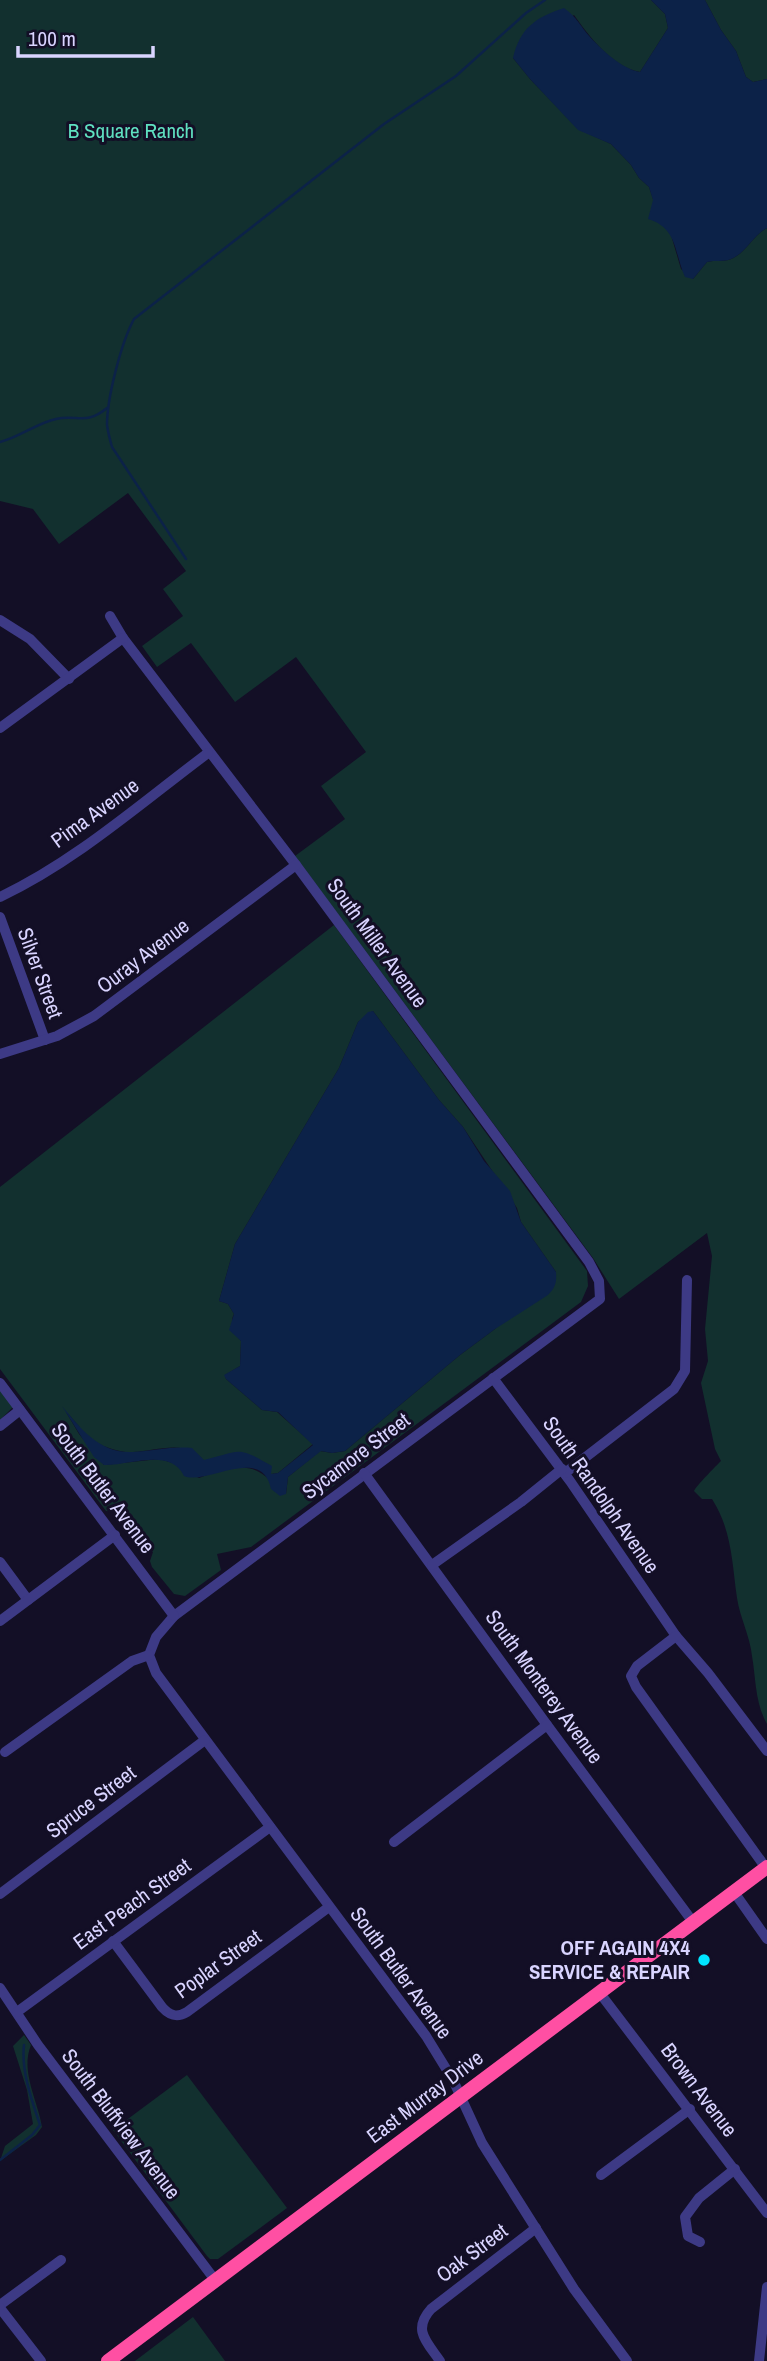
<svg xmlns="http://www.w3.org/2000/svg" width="767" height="2361" font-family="'Archivo Narrow',sans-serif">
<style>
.green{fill:#12302f;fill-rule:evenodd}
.water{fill:#0c2248}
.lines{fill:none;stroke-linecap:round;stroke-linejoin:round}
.stream{stroke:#0c2248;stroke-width:2.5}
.minor{stroke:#3d3a85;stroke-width:10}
.highway{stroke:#ff4fa3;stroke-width:14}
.poi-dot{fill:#00e5ff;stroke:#130f26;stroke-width:2.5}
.labels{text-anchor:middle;stroke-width:6;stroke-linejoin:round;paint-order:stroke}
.park-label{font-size:21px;fill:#5fe0c0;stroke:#130f26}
.street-label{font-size:21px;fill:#d9d4ff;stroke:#130f26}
.poi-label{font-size:21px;font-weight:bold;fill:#d9d4ff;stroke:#130f26;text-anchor:end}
</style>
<rect width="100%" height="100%" fill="#130f26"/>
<g class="green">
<path d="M0,0H651L665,14L668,28L640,72C612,67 589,36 574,15L513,58L530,79L578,129L611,144L631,165L639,178L649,187L661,223L671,235L681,269L693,279L707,262C714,260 724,262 731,259C746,253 753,235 767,228V1724C755,1703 756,1679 752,1656C750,1636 740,1618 737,1598C732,1563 732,1530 712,1499H702L694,1491C696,1486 716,1466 721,1461L715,1449L701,1383L708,1361L705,1329L712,1256L707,1233L619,1299L593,1258L295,856L345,819L321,786L366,752L296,657L235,702L191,643L157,667L142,646L183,616L163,589L186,571L128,493L59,544L33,509L0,501Z"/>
<polygon points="705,0 767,0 767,79 753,82 746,77 736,51 721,30"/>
<path d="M334,925L587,1271L588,1286L581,1302L251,1547L217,1554L221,1570L185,1596L174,1594L152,1567L150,1561L153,1552L142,1548L115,1512L106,1511L0,1369V1187ZM373,1011L439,1100L463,1127L517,1208L521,1222L556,1272L495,1329L460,1355L345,1451L332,1453L320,1451L288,1477L286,1494C277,1487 268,1477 259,1472C241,1462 217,1471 199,1478L173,1463L159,1459L104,1465L79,1434L66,1412C76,1421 83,1435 96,1442C106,1448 121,1453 133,1452C156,1451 187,1438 204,1461L215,1458L270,1471L271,1474L278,1473L313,1444L277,1412L262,1410L226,1379L225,1375L240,1366L241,1341C235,1334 229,1323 234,1314L228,1304L219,1301L235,1244L339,1068L358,1022Z"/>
<polygon points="0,1388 13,1407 0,1420"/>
<path d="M24,2035L31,2045C20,2071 38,2101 42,2127L36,2135L0,2161L5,2146L33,2124L27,2090L13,2046Z"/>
<polygon points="187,2075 287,2208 218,2259 210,2259 207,2256 113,2130"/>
<polygon points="193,2317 225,2361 135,2361"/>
</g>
<g class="water">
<path d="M651,0H705L721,30L736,51L746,77L753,82L767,79V228C753,235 746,253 731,259C724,262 714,260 707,262L693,279L685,277C674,253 678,228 648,219L653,200L649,187L639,178L631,165L611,144L578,130L530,79L513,58C520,28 536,17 564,8C576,16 581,27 590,37C602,50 622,69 640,72L668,28L665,14Z"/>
<path d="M373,1011L439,1100L463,1127L484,1161L510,1191L521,1222L556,1272C557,1283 555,1288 548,1295L495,1329L460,1355L345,1451L332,1453L321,1451L288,1477L286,1494L280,1496L271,1489C262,1444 206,1486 184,1476C170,1447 129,1466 104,1465L94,1457L62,1406C81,1429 100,1454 133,1452C152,1451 172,1446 192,1448L204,1460C241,1451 236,1445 272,1466L271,1474L278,1473L313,1445L278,1412L262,1410L226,1379L224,1375L240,1366L241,1341L229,1330L234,1314L228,1304L219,1301L235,1244L339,1068L358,1022L368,1012Z"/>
</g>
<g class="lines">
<g class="stream">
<path d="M0,442C20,437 37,423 56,419C78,414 85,426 107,408"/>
<path d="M186,559L112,447C110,440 108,432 107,425C107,398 121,343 134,319L384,124L456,76L526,13L545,0"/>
<path d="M0,2160L32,2135L40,2125C32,2101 21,2071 24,2045"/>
</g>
<g class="minor">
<polyline points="110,616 123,638 296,865 589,1262 599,1281 600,1299 174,1616 156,1637 149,1655 156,1673 426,2036 453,2080 482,2143 574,2289 627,2361"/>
<polyline points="0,620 30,639 69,679"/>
<polyline points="0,728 123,638"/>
<path d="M0,897C76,861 141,803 208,753"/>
<polyline points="0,917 45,1040"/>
<polyline points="0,1054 57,1036 94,1016 296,865"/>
<polyline points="493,1378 570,1481 676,1636 708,1673 767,1751"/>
<polyline points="0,1383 174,1616"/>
<polyline points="0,1426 20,1410"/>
<polyline points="364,1473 547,1725 693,1922"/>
<polyline points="565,1473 674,1389 685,1371 687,1280"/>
<polyline points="0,1562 28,1600"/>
<polyline points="432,1565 521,1502 562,1469"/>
<polyline points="0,1621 115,1535"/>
<polyline points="676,1636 637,1666 631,1676 636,1687 766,1868"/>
<polyline points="5,1752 132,1661 149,1655"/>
<polyline points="394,1842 547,1725"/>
<polyline points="734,1892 767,1939"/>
<polyline points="0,1894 205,1740"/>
<path d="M113,1941L162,2007C170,2016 177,2018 187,2012L329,1907"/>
<polyline points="0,1988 38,2045 215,2280"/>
<polyline points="599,1992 767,2213"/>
<polyline points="17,2012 270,1827"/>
<polyline points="601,2175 690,2109"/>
<polyline points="700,2242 688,2236 685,2217 699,2198 735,2169"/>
<polyline points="0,2305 61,2260"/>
<polyline points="0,2308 41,2361"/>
<path d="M440,2361C427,2342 412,2330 431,2309L536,2228"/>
<polyline points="759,2361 767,2287"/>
</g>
<polyline class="highway" points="108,2361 767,1867"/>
</g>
<circle class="poi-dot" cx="704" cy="1960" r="7"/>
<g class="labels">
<g class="park-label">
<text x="131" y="138">B Square Ranch</text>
</g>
<g class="street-label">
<text transform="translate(95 813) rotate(-36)" y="7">Pima Avenue</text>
<text transform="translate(377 943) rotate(54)" y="7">South Miller Avenue</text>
<text transform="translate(143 956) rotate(-37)" y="7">Ouray Avenue</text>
<text transform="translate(40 973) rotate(70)" y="7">Silver Street</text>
<text transform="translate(356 1456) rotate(-37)" y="7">Sycamore Street</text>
<text transform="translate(103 1488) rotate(53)" y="7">South Butler Avenue</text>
<text transform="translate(601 1495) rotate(55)" y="7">South Randolph Avenue</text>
<text transform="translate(544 1687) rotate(54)" y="7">South Monterey Avenue</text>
<text transform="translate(91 1802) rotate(-37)" y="7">Spruce Street</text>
<text transform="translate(132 1904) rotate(-36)" y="7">East Peach Street</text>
<text transform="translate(218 1964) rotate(-36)" y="7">Poplar Street</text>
<text transform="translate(401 1973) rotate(54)" y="7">South Butler Avenue</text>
<text transform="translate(699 2090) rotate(53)" y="7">Brown Avenue</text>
<text transform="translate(425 2097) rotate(-37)" y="7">East Murray Drive</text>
<text transform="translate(121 2124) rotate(53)" y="7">South Bluffview Avenue</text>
<text transform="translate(472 2253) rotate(-37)" y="7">Oak Street</text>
</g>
<g class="poi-label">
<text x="690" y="1955">OFF AGAIN 4X4<tspan x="690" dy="24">SERVICE &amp; REPAIR</tspan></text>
</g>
</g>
<path d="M18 46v10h135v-10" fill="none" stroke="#d9d4ff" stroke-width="3.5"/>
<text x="28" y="46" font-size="21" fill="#d9d4ff" stroke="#130f26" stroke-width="5" paint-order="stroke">100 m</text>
</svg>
